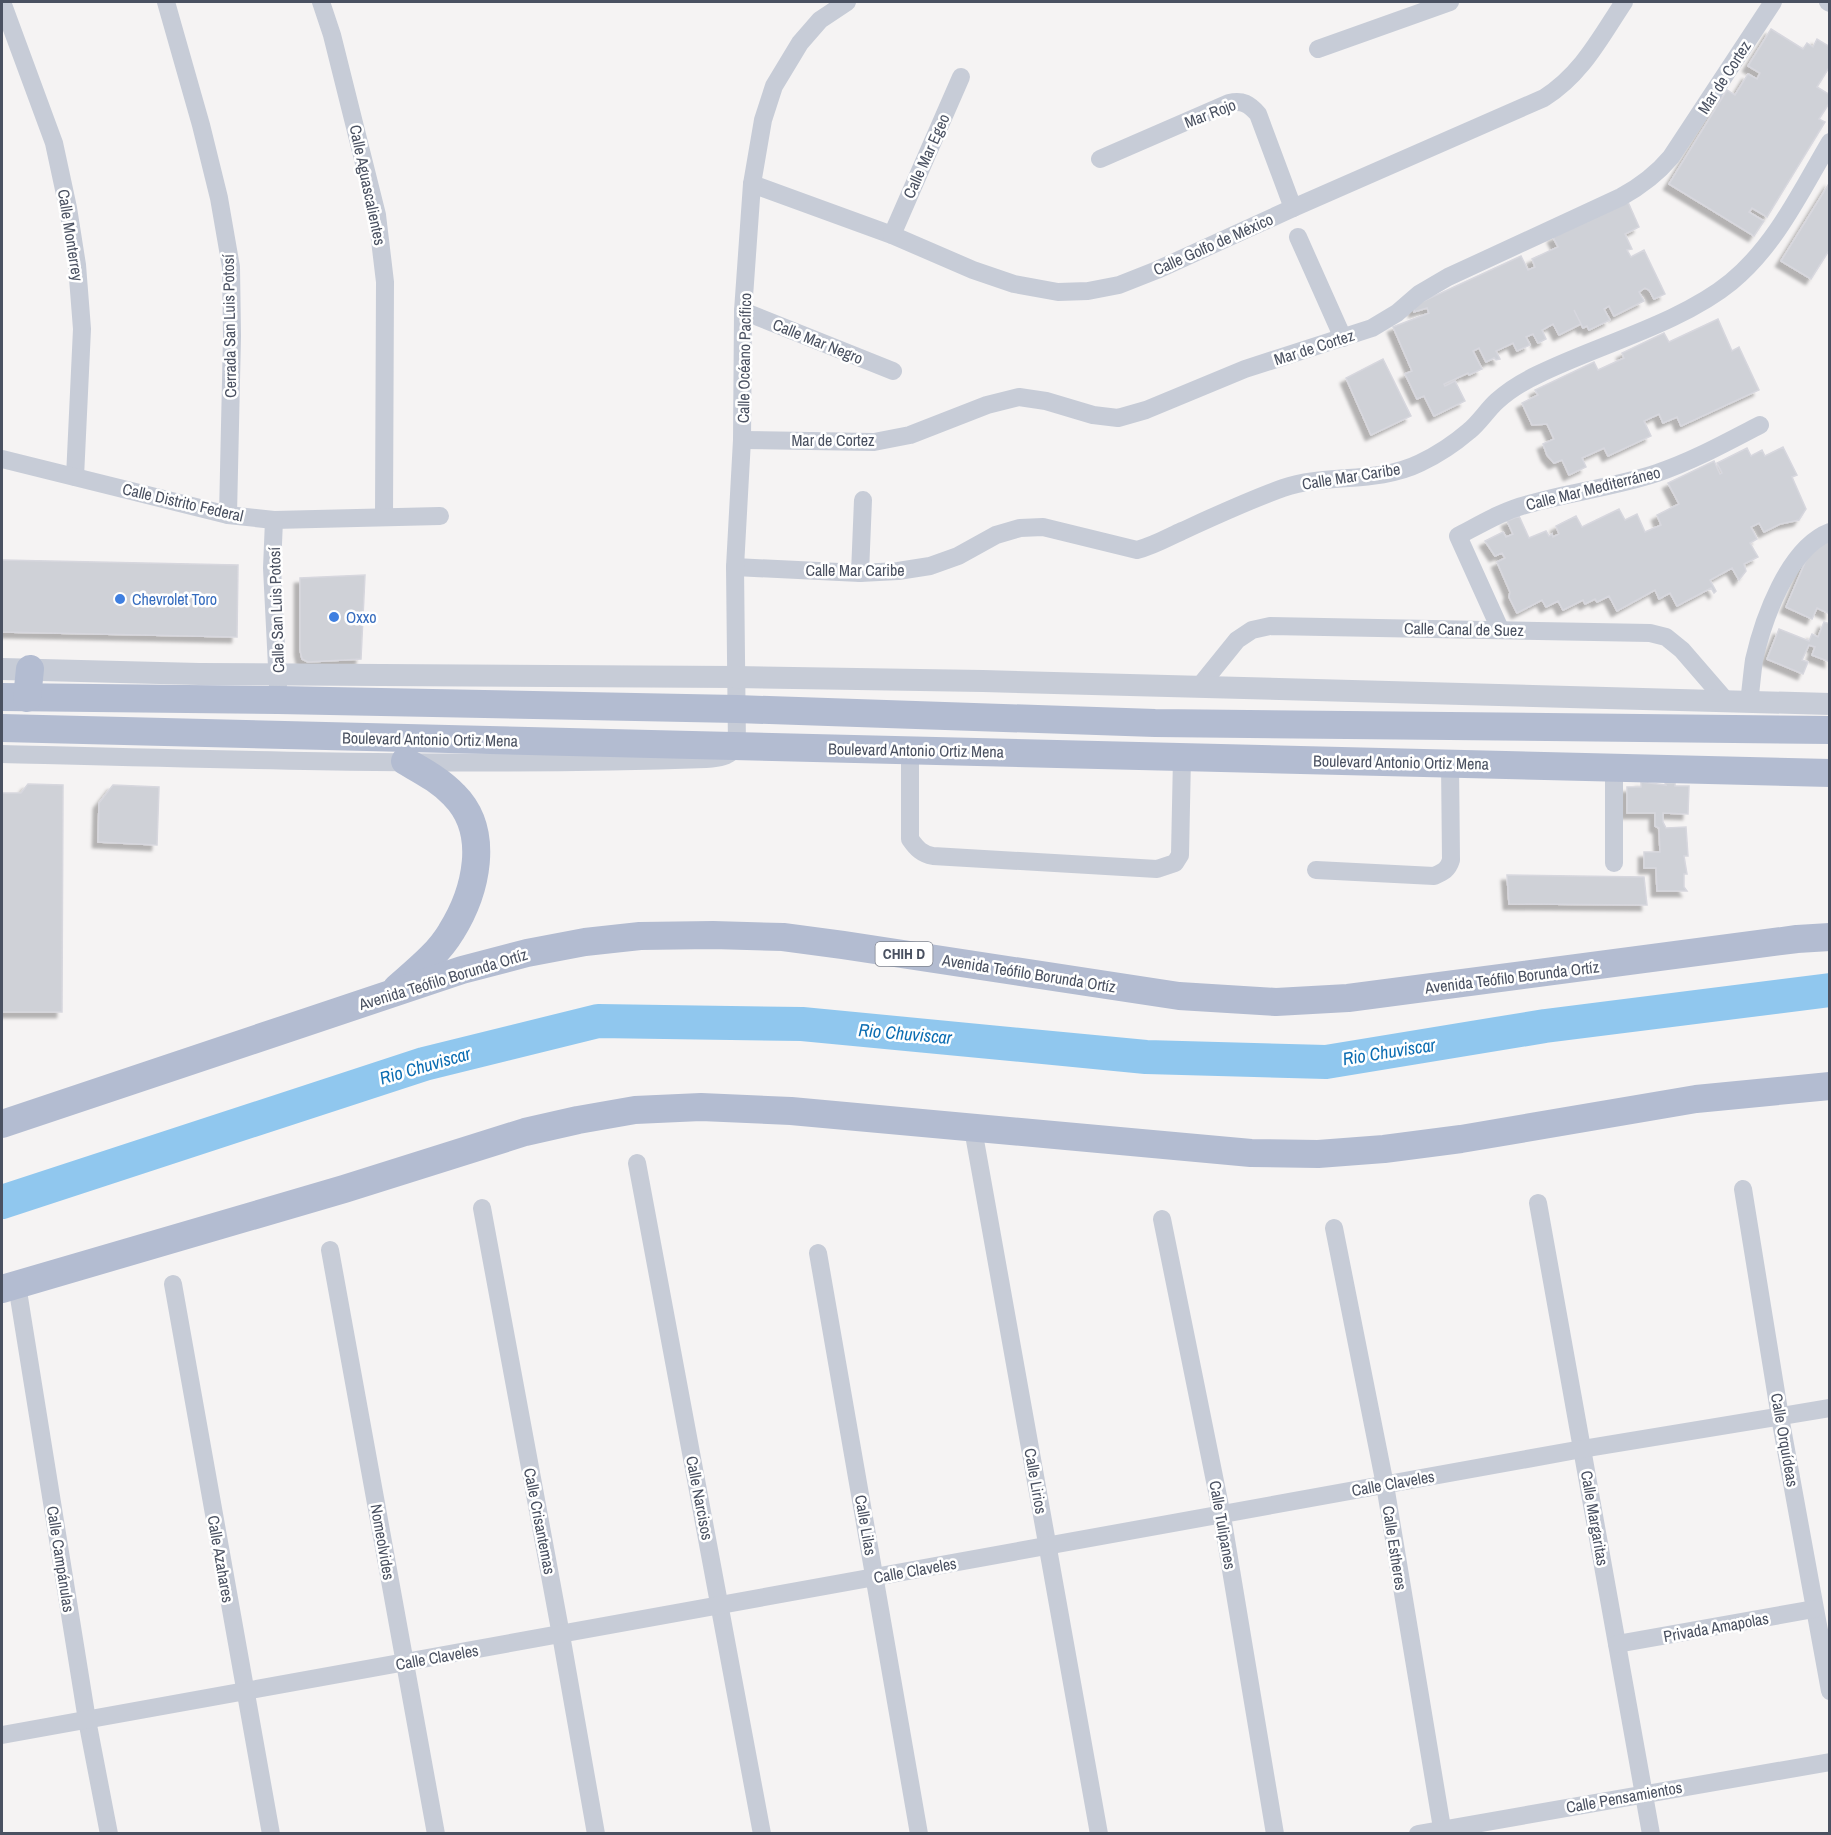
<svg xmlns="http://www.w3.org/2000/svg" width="1831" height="1835" font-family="'Archivo Narrow',sans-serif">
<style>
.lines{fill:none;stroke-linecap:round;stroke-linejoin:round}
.river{stroke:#90c7ee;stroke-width:34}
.building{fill:#cfd1d7;stroke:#d7d7de;stroke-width:1.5;filter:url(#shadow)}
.minor{stroke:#c7ccd7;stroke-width:18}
.tertiary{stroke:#c7ccd7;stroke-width:22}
.primary{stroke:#b3bcd1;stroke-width:28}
.shop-dot{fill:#3f7fe0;stroke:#fff;stroke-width:2}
.labels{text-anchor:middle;stroke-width:5;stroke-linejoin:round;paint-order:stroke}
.shield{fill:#fff;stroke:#808590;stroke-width:1.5}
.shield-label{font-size:15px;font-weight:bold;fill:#4a5161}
.street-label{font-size:16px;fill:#4a5161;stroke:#fff}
.shop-label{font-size:16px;fill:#366cbe;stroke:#fff;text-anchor:start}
.water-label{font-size:18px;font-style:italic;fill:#0c6db2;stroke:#fff}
</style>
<defs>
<filter id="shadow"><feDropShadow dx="-5.5" dy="5.5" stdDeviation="1.5" flood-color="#0004"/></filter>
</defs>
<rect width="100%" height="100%" fill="#f5f3f3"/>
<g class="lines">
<polyline class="river" points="2,1202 424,1064 598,1021 802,1024 1146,1057 1326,1062 1545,1026 1830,990"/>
</g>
<g class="building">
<polygon points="1771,29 1803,49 1807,43 1813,47 1817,39 1830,47 1830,66 1817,87 1830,95 1830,102 1819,119 1825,122 1767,217 1752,208 1749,212 1764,221 1754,236 1669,184 1727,90 1735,95 1748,74 1757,79 1760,73 1748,66"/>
<polygon points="1830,182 1830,249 1811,279 1781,261"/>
<polygon points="1628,202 1639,227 1625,234 1632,249 1627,250 1631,257 1644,250 1665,294 1654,299 1649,290 1645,288 1639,292 1644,301 1614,316 1609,306 1604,309 1610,320 1589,330 1587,326 1583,328 1574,310 1581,324 1559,335 1553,324 1542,330 1546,339 1538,343 1533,334 1526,337 1530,345 1517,351 1513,343 1496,351 1500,359 1496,360 1494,358 1486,362 1479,348 1473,351 1482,369 1469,375 1468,373 1444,384 1445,386 1455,381 1465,401 1434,416 1424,396 1417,399 1405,374 1412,371 1393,327 1429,313 1427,308 1414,312 1415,305 1521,256 1528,270 1535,267 1532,259 1558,247 1553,237"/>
<polygon points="1718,319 1732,351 1739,347 1759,390 1681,426 1677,417 1663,423 1659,414 1644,421 1651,436 1608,456 1604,448 1582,458 1586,467 1569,475 1562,460 1554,463 1547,455 1543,444 1554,439 1547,424 1532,425 1522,403 1538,395 1535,390 1594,362 1598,370 1624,358 1622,353 1664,333 1669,342"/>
<polygon points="1383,359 1411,416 1371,435 1346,378"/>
<polygon points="1783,447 1797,475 1792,477 1806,509 1799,520 1780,524 1764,532 1759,523 1751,527 1757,539 1750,543 1758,557 1744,564 1746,571 1739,580 1732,568 1710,580 1716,591 1714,593 1711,588 1677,606 1670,593 1659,599 1655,590 1617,611 1609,596 1597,602 1595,599 1585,604 1583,600 1563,610 1558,601 1546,607 1542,600 1517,613 1509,597 1510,592 1497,562 1505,558 1502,553 1495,556 1485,541 1503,532 1506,537 1513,534 1507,521 1519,516 1529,538 1546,531 1549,536 1552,534 1553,537 1559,534 1556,526 1576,516 1582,527 1619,509 1625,520 1637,514 1645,532 1661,525 1657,515 1679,504 1668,483 1714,461 1720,474 1722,473 1717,463 1747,448 1751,456 1762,450 1765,456"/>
<polygon points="1830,536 1830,614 1817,608 1812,619 1786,607 1807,558"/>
<polygon points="2,560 238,565 237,637 2,632"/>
<polygon points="365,575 361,659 308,662 302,659 300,650 300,578"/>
<polygon points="1824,622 1830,624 1830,662 1812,655 1815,647 1809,645 1802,660 1808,662 1803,674 1767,659 1779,629 1809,641 1812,634 1818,637"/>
<polygon points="1641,782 1666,785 1665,783 1675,783 1675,786 1689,786 1688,814 1663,813 1663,822 1666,828 1686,827 1688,856 1684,856 1687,874 1684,874 1684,887 1687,891 1657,891 1656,868 1644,868 1644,852 1660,852 1659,828 1655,826 1655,813 1627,813 1627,787 1641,787"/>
<polygon points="28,784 63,785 62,1012 2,1012 2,793 21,793"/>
<polygon points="113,785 159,787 157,845 98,842 99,803"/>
<polygon points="1507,875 1644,877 1647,905 1509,904"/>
</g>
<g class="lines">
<g class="minor">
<polyline points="2,2 54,143 68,208 77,265 82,329 75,477"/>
<polyline points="166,2 201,125 219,198 231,267 232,336 228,515"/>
<polyline points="321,2 332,35 377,215 385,282 384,517"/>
<polyline points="1828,2 1830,3"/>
<polyline points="1318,49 1450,2"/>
<path d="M1100,159L1229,103C1243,100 1249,104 1258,114L1293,208"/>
<path d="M752,184L892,235L973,270L1014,284L1058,292L1088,291L1119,285L1157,270L1293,208L1544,98C1582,74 1600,38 1624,2"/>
<polyline points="892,235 961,77"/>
<polyline points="1298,237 1343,338"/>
<polyline points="743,311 893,371"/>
<path d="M742,440L874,442L910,435L987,405L1019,397L1046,401L1093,415L1118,418L1146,410L1245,369L1372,328L1397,313L1419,294L1448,277L1621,197C1641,186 1656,175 1671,157L1773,2"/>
<polyline points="2,459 228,515 274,520 440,516"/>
<polyline points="274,520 272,568 278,686"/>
<path d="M735,567L860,573L898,571L930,566L958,556L996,535L1020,528L1043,527L1137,550C1153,546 1167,538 1182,531C1215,516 1249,500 1283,488C1327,473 1377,484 1420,463C1437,455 1455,443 1469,431C1480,422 1487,410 1497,401C1510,389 1524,381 1539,374C1598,345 1681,323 1731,282C1776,245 1801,191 1830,142"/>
<polyline points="860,573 863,500"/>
<path d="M1500,629L1458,536C1481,524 1504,510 1529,504C1571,492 1615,487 1657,473C1693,461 1727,442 1760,425"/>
<polyline points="1199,687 1237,640 1252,630 1270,626 1650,633 1666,637 1682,650 1727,702"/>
<path d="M1749,702C1751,688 1752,674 1754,660C1763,620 1788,548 1830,532"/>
<path d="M910,749V839C917,849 922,854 933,856L1157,869L1175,863L1180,855L1182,757"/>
<path d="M2,754C236,760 471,767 706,759C718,758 729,757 737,747L735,567L742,440L743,311L752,184L763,120L774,86L800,43L820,20L847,2"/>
<polyline points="1614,863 1614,767"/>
<path d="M1316,870L1434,876C1443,872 1448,870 1451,860L1450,763"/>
<polyline points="973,1129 1099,1834"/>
<polyline points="637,1163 762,1834"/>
<polyline points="1743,1189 1780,1417 1830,1691"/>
<polyline points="1538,1203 1651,1834"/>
<polyline points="482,1208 561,1635 596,1834"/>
<polyline points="1162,1219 1222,1516 1275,1834"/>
<polyline points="1334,1228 1385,1485 1443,1834"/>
<polyline points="330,1250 436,1834"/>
<polyline points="818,1253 919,1834"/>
<polyline points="173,1284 271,1834"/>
<polyline points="17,1285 87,1720 109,1834"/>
<polyline points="1617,1644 1814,1609"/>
<polyline points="2,1735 1582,1449 1830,1408"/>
<polyline points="1418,1834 1830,1762"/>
</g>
<polyline class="tertiary" points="2,669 199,674 736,677 983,681 1830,704"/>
<g class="primary">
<polyline points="2,697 278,700 737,709 1155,723 1830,730"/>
<polyline points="27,698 30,669"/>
<polyline points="2,728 1830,773"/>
<path d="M397,988C416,971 438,954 451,932C476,892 491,832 454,795C440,780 422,771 405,761"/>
<polyline points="2,1124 462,970 527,953 585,942 640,936 713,935 783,937 843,945 1179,996 1276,1002 1348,998 1797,939 1830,937"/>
<polyline points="2,1289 344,1189 525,1132 578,1120 635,1110 701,1107 791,1111 1251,1153 1318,1154 1384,1149 1461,1139 1696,1099 1830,1086"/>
</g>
</g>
<g class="shop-dot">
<circle cx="120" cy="599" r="6"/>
<circle cx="334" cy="617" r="6"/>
</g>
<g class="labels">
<rect class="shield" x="875.5" y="942" width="57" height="24" rx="4.5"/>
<g class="shield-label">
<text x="904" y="959">CHIH D</text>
</g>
<g class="street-label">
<text transform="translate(1724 77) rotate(-57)" y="6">Mar de Cortez</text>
<text transform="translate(1210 113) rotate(-21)" y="6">Mar Rojo</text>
<text transform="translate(926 156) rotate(-66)" y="6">Calle Mar Egeo</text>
<text transform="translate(368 185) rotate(78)" y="6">Calle Aguascalientes</text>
<text transform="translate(71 235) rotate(81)" y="6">Calle Monterrey</text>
<text transform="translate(1213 244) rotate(-24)" y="6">Calle Golfo de México</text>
<text transform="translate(229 326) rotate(-91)" y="6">Cerrada San Luis Potosí</text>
<text transform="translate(818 341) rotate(22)" y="6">Calle Mar Negro</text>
<text transform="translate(1314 347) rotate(-18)" y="6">Mar de Cortez</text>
<text transform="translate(744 358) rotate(-89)" y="6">Calle Océano Pacífico</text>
<text x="833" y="446">Mar de Cortez</text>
<text transform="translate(1351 476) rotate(-9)" y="6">Calle Mar Caribe</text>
<text transform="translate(1593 488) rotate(-14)" y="6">Calle Mar Mediterráneo</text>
<text transform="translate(183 502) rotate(13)" y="6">Calle Distrito Federal</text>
<text x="855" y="576">Calle Mar Caribe</text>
<text transform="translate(276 610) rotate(-92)" y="6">Calle San Luis Potosí</text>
<text transform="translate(1464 629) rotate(1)" y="6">Calle Canal de Suez</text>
<text transform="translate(430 739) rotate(1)" y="6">Boulevard Antonio Ortiz Mena</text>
<text transform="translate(916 750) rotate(1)" y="6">Boulevard Antonio Ortiz Mena</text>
<text transform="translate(1401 762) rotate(1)" y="6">Boulevard Antonio Ortiz Mena</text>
<text transform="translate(1029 973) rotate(9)" y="6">Avenida Teófilo Borunda Ortíz</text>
<text transform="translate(1512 977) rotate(-7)" y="6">Avenida Teófilo Borunda Ortíz</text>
<text transform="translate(443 979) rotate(-17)" y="6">Avenida Teófilo Borunda Ortíz</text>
<text transform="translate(1785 1440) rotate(80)" y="6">Calle Orquídeas</text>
<text transform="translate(1036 1481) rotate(80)" y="6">Calle Lirios</text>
<text transform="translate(1393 1483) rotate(-10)" y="6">Calle Claveles</text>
<text transform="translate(700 1498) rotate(79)" y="6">Calle Narcisos</text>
<text transform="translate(1595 1518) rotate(80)" y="6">Calle Margaritas</text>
<text transform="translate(540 1521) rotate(79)" y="6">Calle Crisantemas</text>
<text transform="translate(866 1525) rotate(80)" y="6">Calle Lilas</text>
<text transform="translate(1223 1525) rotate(80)" y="6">Calle Tulipanes</text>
<text transform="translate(383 1542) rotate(80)" y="6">Nomeolvides</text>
<text transform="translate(1395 1548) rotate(81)" y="6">Calle Estheres</text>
<text transform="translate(61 1559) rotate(81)" y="6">Calle Campánulas</text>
<text transform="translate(221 1559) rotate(80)" y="6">Calle Azahares</text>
<text transform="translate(915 1570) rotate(-10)" y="6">Calle Claveles</text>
<text transform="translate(1716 1627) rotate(-10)" y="6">Privada Amapolas</text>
<text transform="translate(437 1657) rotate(-10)" y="6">Calle Claveles</text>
<text transform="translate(1624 1797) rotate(-10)" y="6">Calle Pensamientos</text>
</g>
<g class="shop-label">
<text x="132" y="605">Chevrolet Toro</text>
<text x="346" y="623">Oxxo</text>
</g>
<g class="water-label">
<text transform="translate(905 1034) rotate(5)" y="6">Rio Chuviscar</text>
<text transform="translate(1389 1052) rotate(-9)" y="6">Rio Chuviscar</text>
<text transform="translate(425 1066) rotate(-16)" y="6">Rio Chuviscar</text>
</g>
</g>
<rect width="1831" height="1835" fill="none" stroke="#4a5161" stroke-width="6"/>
</svg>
